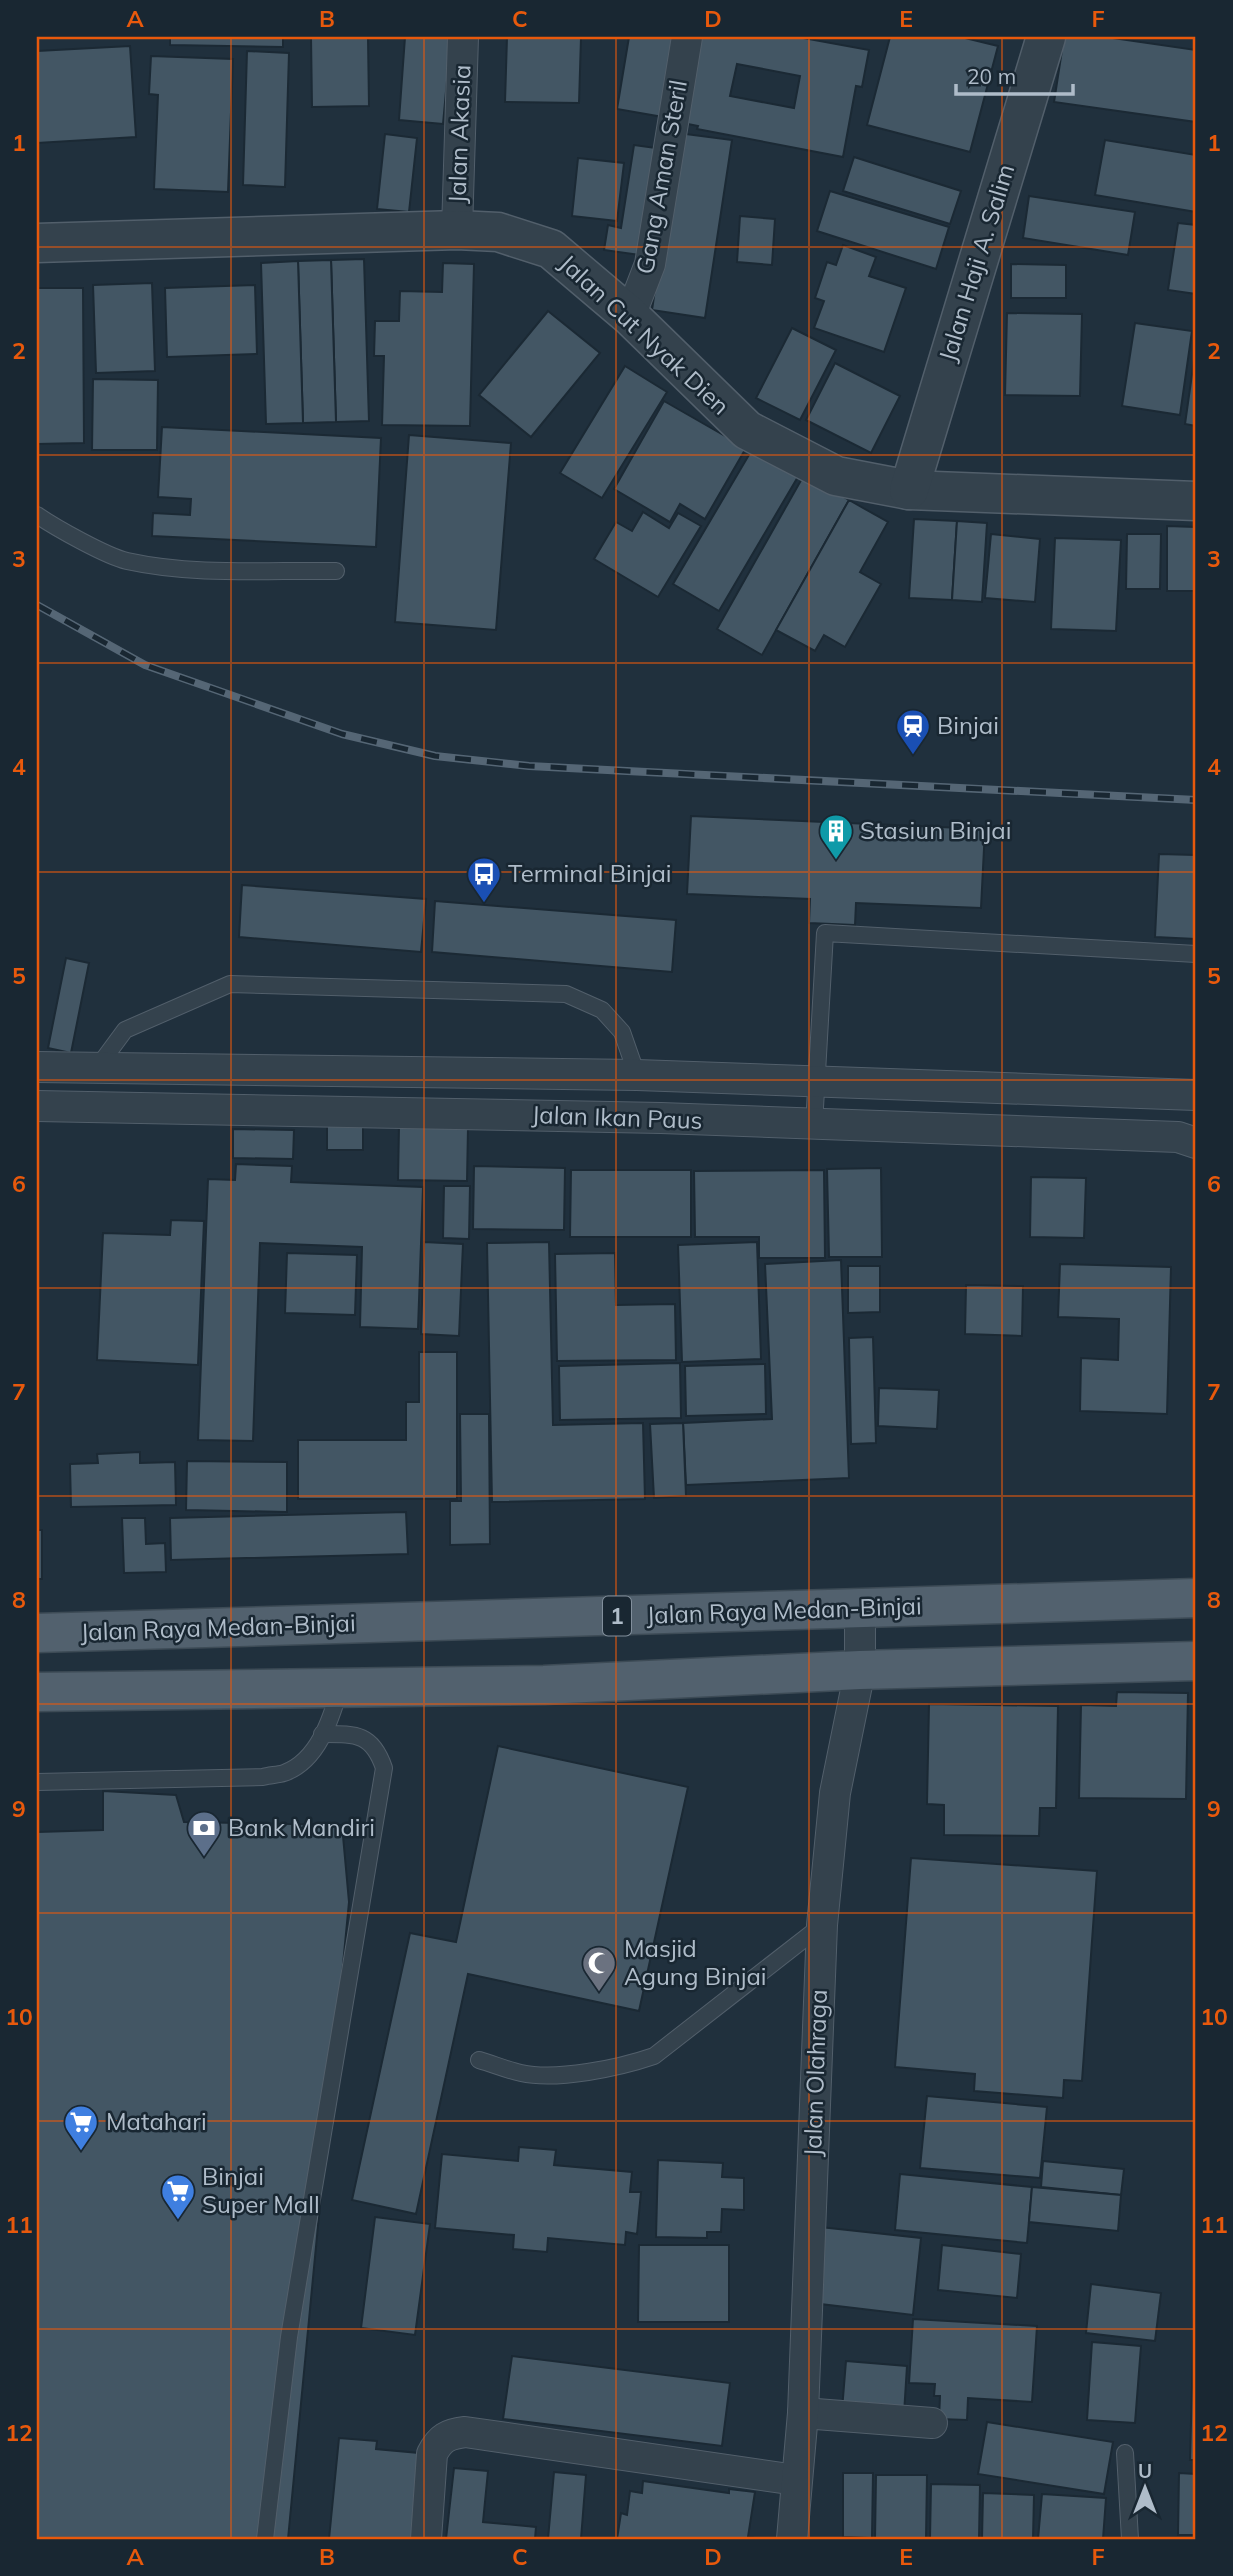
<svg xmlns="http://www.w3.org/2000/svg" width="1233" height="2576" font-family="Mulish,sans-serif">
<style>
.building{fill:#435664;stroke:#1b2934;stroke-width:2;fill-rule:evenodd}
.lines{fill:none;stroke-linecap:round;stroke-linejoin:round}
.service-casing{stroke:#525f6b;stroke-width:18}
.minor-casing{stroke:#525f6b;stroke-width:32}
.tertiary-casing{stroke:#525f6b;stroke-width:41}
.primary-casing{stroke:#3d4b56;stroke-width:41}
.service{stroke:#34424d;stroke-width:16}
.minor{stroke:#34424d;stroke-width:30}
.tertiary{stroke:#34424d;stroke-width:38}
.primary{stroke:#52616e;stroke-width:38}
.rail-casing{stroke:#556675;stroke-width:8}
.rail{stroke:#192732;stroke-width:5;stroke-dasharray:16;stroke-linecap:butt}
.grid{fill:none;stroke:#e8590c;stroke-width:2;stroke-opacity:0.55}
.labels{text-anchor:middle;stroke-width:5;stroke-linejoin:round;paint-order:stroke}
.shield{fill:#192732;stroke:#828f9c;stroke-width:2}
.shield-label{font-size:23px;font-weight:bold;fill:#afbcc9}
.street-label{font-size:24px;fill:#afbcc9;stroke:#192732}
.poi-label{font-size:24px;fill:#afbcc9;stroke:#192732;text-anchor:start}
.neatline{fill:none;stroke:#e8590c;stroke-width:2.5}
.grid-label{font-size:23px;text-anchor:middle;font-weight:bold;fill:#e8590c}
</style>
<rect width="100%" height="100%" fill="#20303d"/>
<g class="building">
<polygon points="170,37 283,37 283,47 170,45"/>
<polygon points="311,37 368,37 369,106 312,107"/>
<polygon points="405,37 451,37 443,124 399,120"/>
<polygon points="507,37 581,38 579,103 505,102"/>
<polygon points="629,37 677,37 663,117 617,109"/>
<path d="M695,37H798L869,50L862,87L856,86L843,157L697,129L698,126L678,122ZM737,64L800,76L794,108L730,96Z"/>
<polygon points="890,37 961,37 998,46 970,152 867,125"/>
<polygon points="1064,37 1106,37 1196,50 1196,122 1054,102"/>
<polygon points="130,46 136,137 37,143 37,51"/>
<polygon points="247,51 289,53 285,187 243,185"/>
<polygon points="151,56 233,59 228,192 154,189 158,95 149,94"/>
<polygon points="678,133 732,140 705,318 652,310"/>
<polygon points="385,134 417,138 409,212 377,209"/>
<polygon points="1105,140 1196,155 1196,212 1095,195"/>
<polygon points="634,145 663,149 647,256 604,250 608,225 621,228"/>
<polygon points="854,157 961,191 950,224 843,191"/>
<polygon points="578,158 624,163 617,221 572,216"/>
<polygon points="830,191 949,227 936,269 817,231"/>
<polygon points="1029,196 1135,212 1128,255 1023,238"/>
<polygon points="740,216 775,219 772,265 737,262"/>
<polygon points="1178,223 1196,225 1196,294 1168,290"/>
<polygon points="843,245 876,257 869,276 906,288 884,352 814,328 824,301 815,298 827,262 836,265"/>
<polygon points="364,259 369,421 336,422 331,260"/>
<polygon points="331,260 336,422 303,423 298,261"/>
<polygon points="298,261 303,423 266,424 261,263"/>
<polygon points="443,263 474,264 470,426 382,425 384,356 374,356 375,321 399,321 400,291 442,292"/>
<polygon points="1011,264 1066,265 1066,298 1011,298"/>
<polygon points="152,283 155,371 96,373 93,285"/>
<polygon points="255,285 257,354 167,357 165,288"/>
<polygon points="37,288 83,288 84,443 37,444"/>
<polygon points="548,311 600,353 531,437 479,395"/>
<polygon points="1007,313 1082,314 1080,396 1005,395"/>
<polygon points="1135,323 1192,331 1180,415 1122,406"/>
<polygon points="792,328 836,350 800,420 756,398"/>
<polygon points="1195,353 1196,353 1196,426 1185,424"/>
<polygon points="835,363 900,396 871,453 806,420"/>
<polygon points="625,366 667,392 602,498 560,473"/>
<polygon points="93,379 158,380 157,450 92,450"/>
<polygon points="664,401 746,448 705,519 680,504 670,522 614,489"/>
<polygon points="162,427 381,438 376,547 152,536 153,513 190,515 191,499 158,497"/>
<polygon points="409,435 511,443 496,630 395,622"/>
<polygon points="753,448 799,475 719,611 673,584"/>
<polygon points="804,475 849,500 762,655 717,629"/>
<polygon points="849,500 888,522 860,572 881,584 845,647 824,635 815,651 776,630"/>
<polygon points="643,512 669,528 678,513 701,526 658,597 594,559 616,522 632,531"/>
<polygon points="914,519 957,521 952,600 909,598"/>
<polygon points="957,521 987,523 982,602 952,600"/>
<polygon points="1167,526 1196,527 1196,591 1167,591"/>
<polygon points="991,534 1040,539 1035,602 985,598"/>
<polygon points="1127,534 1161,534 1160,589 1126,589"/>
<polygon points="1055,538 1121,540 1116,631 1051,629"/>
<polygon points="691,816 985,829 981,908 856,903 855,925 809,923 810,899 687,894"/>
<polygon points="1159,854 1196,855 1196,939 1155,937"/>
<polygon points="242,885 426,899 421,952 239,937"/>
<polygon points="435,901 676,920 672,972 432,952"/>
<polygon points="66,958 89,963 71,1053 48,1048"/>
<rect x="327" y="1126" width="36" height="24"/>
<polygon points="399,1126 468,1128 467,1181 398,1180"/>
<polygon points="233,1129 294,1130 293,1159 233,1158"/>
<polygon points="236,1164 292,1166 291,1182 423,1187 418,1329 360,1327 362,1247 260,1243 253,1441 198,1440 208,1179 235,1180"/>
<polygon points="474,1166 565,1168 564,1230 473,1229"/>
<polygon points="881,1168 882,1257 829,1257 827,1169"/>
<polygon points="571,1170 691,1170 691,1237 570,1237"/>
<polygon points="824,1170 825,1258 759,1258 759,1237 695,1237 694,1171"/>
<polygon points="1031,1177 1086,1178 1084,1238 1030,1237"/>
<polygon points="444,1186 470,1186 469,1239 443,1238"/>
<polygon points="171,1220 204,1221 198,1365 97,1360 103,1233 170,1235"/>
<polygon points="424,1242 463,1244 459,1336 421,1334"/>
<polygon points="549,1242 553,1425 643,1423 645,1499 492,1502 487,1243"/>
<polygon points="757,1242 761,1359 682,1362 678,1245"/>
<polygon points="287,1253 357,1255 355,1315 285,1313"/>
<polygon points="615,1253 616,1305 675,1304 676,1360 557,1361 555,1254"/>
<polygon points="841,1260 849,1478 686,1485 683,1423 772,1419 765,1264"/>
<polygon points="1060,1264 1171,1267 1167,1414 1080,1411 1081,1358 1118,1360 1119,1319 1058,1317"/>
<polygon points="848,1266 880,1266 880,1312 848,1313"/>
<polygon points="966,1285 1023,1286 1022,1336 965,1334"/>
<polygon points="873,1337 876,1443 851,1444 849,1338"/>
<polygon points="419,1352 457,1352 457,1499 298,1499 298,1440 406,1440 406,1402 419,1402"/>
<polygon points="680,1363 681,1418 560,1420 559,1366"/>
<polygon points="765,1364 766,1414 686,1416 685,1366"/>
<polygon points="879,1388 939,1390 937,1429 878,1426"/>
<polygon points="460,1414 489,1414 490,1544 450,1545 450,1501 461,1501"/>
<polygon points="683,1423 686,1496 654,1498 650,1424"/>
<polygon points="140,1452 140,1463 175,1462 176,1505 71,1507 70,1464 98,1463 97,1454"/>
<polygon points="187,1461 287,1462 287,1512 186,1510"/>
<polygon points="406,1512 408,1554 171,1560 170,1518"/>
<polygon points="122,1518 145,1518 146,1544 165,1543 166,1572 124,1573"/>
<rect x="37" y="1530" width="5" height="49"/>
<polygon points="1117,1692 1188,1693 1186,1799 1079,1798 1081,1705 1116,1706"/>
<polygon points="929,1704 1058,1706 1056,1808 1040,1808 1039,1836 944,1835 944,1805 927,1804"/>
<polygon points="498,1746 688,1787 639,2011 468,1974 416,2214 352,2200 410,1933 456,1942"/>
<polygon points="103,1791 176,1795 184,1822 342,1825 349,1902 288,2539 37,2539 37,1832 103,1830"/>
<polygon points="911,1858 1097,1871 1082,2081 1064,2080 1063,2098 974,2091 975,2074 895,2067"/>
<polygon points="927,2096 1047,2107 1040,2178 920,2168"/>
<polygon points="519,2147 556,2150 554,2165 632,2172 630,2192 641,2192 637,2234 626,2232 625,2245 548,2238 547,2252 513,2249 514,2235 435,2228 442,2154 518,2161"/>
<polygon points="658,2160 723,2163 722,2177 744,2178 744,2210 722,2209 721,2232 707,2232 707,2238 656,2237"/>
<polygon points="1043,2161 1124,2169 1121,2195 1041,2187"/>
<polygon points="900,2174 1032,2187 1027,2243 895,2230"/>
<polygon points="1032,2187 1121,2195 1118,2231 1029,2222"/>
<polygon points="375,2217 430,2224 415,2335 361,2328"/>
<polygon points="820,2227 921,2238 913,2315 812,2303"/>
<polygon points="639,2245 729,2245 729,2322 638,2322"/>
<polygon points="942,2245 1021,2254 1017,2298 938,2290"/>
<polygon points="1091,2284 1161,2293 1155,2341 1086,2333"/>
<polygon points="1194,2313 1196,2313 1196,2460 1190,2460"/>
<polygon points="913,2319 1037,2326 1032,2402 968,2398 967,2420 939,2419 940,2396 934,2396 935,2384 909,2383"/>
<polygon points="1092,2342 1141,2346 1135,2423 1087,2420"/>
<polygon points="512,2356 730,2383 722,2446 503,2419"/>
<polygon points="846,2361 907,2366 904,2414 842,2410"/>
<polygon points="987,2422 1113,2442 1104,2494 978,2474"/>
<polygon points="339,2438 377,2441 376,2449 430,2454 421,2539 329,2539"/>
<polygon points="454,2468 488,2471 483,2522 536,2527 535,2539 446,2539"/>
<polygon points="554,2472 586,2475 581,2539 548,2539"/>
<polygon points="843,2473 873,2473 872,2538 843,2537"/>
<polygon points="1179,2473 1196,2474 1196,2535 1178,2535"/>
<polygon points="876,2475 927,2475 926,2539 875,2539"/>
<polygon points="643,2481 729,2493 729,2489 755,2492 748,2537 762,2539 617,2539 621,2513 627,2515 630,2491 642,2493"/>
<polygon points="931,2484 980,2485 979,2539 930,2539"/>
<polygon points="983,2493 1034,2495 1033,2539 982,2539"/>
<polygon points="1042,2494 1106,2498 1103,2539 1038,2539"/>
</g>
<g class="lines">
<g class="service-casing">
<g id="service">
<path d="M37,515C56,528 106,556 127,561C195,576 267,570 336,571"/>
<polyline points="97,1068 125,1030 230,984 566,994 602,1010 622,1032 637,1075"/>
<polyline points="814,1125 825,933 1196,954"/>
<path d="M37,1782L263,1777C269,1775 278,1775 284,1773C318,1761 331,1719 340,1688"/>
<path d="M479,2060C493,2064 507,2070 521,2073C557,2081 619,2068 654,2056L822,1925"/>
<polyline points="1125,2453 1130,2539"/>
<path d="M265,2539L289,2337L384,1768C372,1733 356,1734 322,1734"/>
</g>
</g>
<g class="minor-casing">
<g id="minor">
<polyline points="457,230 463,37"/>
<polyline points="630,316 650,264 687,37"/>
<polyline points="37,1067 637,1075 1196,1095"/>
<polyline points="37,1106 661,1118 1178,1137 1196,1143"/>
<polyline points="803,2413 932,2423"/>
<path d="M426,2539L432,2454C440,2438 448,2434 465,2432L796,2480"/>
<polyline points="792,2539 803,2413 822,1925 835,1793 860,1670 860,1608"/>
</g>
</g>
<g class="tertiary-casing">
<g id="tertiary">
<polyline points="37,243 457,230 498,232 551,249 630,316 747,430 836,476 909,490 1196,501"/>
<polyline points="909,490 1046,37"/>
</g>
</g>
<g class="primary-casing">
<g id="primary">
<polyline points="37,1633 1196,1598"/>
<polyline points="37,1692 544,1685 860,1670 1196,1661"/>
</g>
</g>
<use href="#service" class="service"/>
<use href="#minor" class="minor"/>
<use href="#tertiary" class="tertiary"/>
<use href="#primary" class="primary"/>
<g class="rail-casing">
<polyline id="rail" points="37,605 145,665 342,734 435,756 529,766 1196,800"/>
</g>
<use href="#rail" class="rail"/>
</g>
<path class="grid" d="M231,37V2539M424,37V2539M616,37V2539M809,37V2539M1002,37V2539M37,247H1196M37,455H1196M37,663H1196M37,872H1196M37,1080H1196M37,1288H1196M37,1496H1196M37,1704H1196M37,1913H1196M37,2121H1196M37,2329H1196"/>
<defs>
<g id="station-pin" transform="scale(1.75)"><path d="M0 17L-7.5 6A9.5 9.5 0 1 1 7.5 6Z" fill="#1a4fb4" stroke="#192732"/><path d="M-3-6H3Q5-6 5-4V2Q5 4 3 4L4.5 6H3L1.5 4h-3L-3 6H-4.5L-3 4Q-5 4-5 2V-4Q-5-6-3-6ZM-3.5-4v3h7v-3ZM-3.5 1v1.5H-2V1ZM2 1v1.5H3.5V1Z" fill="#fff"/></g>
<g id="building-pin" transform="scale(1.75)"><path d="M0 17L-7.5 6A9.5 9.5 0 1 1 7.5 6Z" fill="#0f9aa8" stroke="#192732"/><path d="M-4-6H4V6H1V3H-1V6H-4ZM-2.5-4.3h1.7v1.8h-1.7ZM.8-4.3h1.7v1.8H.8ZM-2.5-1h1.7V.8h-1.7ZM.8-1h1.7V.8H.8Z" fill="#fff"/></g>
<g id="bus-pin" transform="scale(1.75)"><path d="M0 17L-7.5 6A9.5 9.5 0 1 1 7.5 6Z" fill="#1a4fb4" stroke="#192732"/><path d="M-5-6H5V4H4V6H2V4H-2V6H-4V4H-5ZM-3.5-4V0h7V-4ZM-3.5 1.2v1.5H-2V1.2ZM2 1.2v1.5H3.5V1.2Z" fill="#fff"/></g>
<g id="bank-pin" transform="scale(1.75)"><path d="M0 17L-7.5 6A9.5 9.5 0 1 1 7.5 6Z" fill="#5c6f8a" stroke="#192732"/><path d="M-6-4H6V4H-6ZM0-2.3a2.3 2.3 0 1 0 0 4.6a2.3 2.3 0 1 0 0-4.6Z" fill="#fff"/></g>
<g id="mosque-pin" transform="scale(1.75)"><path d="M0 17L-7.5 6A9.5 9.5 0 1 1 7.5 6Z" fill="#6b7280" stroke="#192732"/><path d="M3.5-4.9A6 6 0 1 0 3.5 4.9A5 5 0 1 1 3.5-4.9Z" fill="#fff"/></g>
<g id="supermarket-pin" transform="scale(1.75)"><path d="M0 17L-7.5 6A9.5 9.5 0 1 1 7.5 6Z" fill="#3f7fe0" stroke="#192732"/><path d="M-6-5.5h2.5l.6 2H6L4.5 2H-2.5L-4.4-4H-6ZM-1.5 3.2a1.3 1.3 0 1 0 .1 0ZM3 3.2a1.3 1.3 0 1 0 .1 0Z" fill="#fff"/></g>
</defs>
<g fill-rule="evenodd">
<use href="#station-pin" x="913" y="726"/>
<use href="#building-pin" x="836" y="831"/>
<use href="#bus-pin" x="484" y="874"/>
<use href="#bank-pin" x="204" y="1828"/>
<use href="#mosque-pin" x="599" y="1963"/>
<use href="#supermarket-pin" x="81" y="2122"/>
<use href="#supermarket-pin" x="178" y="2191"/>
</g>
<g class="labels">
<rect class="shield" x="603" y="1596.5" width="28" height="39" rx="5"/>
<g class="shield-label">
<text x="617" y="1624">1</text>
</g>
<g class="street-label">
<text transform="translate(460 134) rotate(-88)" y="8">Jalan Akasia</text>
<text transform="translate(662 177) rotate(-80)" y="8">Gang Aman Steril</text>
<text transform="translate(977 263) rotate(-73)" y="8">Jalan Haji A. Salim</text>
<text transform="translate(644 335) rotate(43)" y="8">Jalan Cut Nyak Dien</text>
<text transform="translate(617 1118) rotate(2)" y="8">Jalan Ikan Paus</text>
<text transform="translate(784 1611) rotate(-2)" y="8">Jalan Raya Medan-Binjai</text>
<text transform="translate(218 1628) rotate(-2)" y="8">Jalan Raya Medan-Binjai</text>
<text transform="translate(816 2073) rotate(-88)" y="8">Jalan Olahraga</text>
</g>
<g class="poi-label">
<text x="937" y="734">Binjai</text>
<text x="860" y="839">Stasiun Binjai</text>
<text x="508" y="882">Terminal Binjai</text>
<text x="228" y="1836">Bank Mandiri</text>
<text x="624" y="1957">Masjid<tspan x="624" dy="28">Agung Binjai</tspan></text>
<text x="106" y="2130">Matahari</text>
<text x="202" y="2185">Binjai<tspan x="202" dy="28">Super Mall</tspan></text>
</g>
</g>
<rect width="1233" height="2576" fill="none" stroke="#192732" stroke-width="77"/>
<g transform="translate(1145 2488)" stroke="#192732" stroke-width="5" paint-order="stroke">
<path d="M0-5L12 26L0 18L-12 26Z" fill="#afbcc9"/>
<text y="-10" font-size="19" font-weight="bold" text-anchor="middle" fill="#afbcc9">U</text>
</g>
<path d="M956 84v10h117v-10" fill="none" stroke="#afbcc9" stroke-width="3.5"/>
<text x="967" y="84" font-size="21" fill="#afbcc9" stroke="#192732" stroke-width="5" paint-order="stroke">20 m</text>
<rect x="38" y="38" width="1156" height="2500" class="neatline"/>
<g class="grid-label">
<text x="135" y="27">A</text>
<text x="327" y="27">B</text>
<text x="520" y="27">C</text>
<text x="713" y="27">D</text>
<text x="906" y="27">E</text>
<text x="1098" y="27">F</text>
<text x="19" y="151">1</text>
<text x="1214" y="151">1</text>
<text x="19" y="359">2</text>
<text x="1214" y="359">2</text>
<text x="19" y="567">3</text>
<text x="1214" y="567">3</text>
<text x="19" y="775">4</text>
<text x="1214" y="775">4</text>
<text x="19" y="984">5</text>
<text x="1214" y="984">5</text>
<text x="19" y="1192">6</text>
<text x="1214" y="1192">6</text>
<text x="19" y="1400">7</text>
<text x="1214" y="1400">7</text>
<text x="19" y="1608">8</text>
<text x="1214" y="1608">8</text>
<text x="19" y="1817">9</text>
<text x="1214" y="1817">9</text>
<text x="19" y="2025">10</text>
<text x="1214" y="2025">10</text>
<text x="19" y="2233">11</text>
<text x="1214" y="2233">11</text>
<text x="19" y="2441">12</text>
<text x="1214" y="2441">12</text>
<text x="135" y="2565">A</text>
<text x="327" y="2565">B</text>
<text x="520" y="2565">C</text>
<text x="713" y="2565">D</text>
<text x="906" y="2565">E</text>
<text x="1098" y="2565">F</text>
</g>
</svg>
